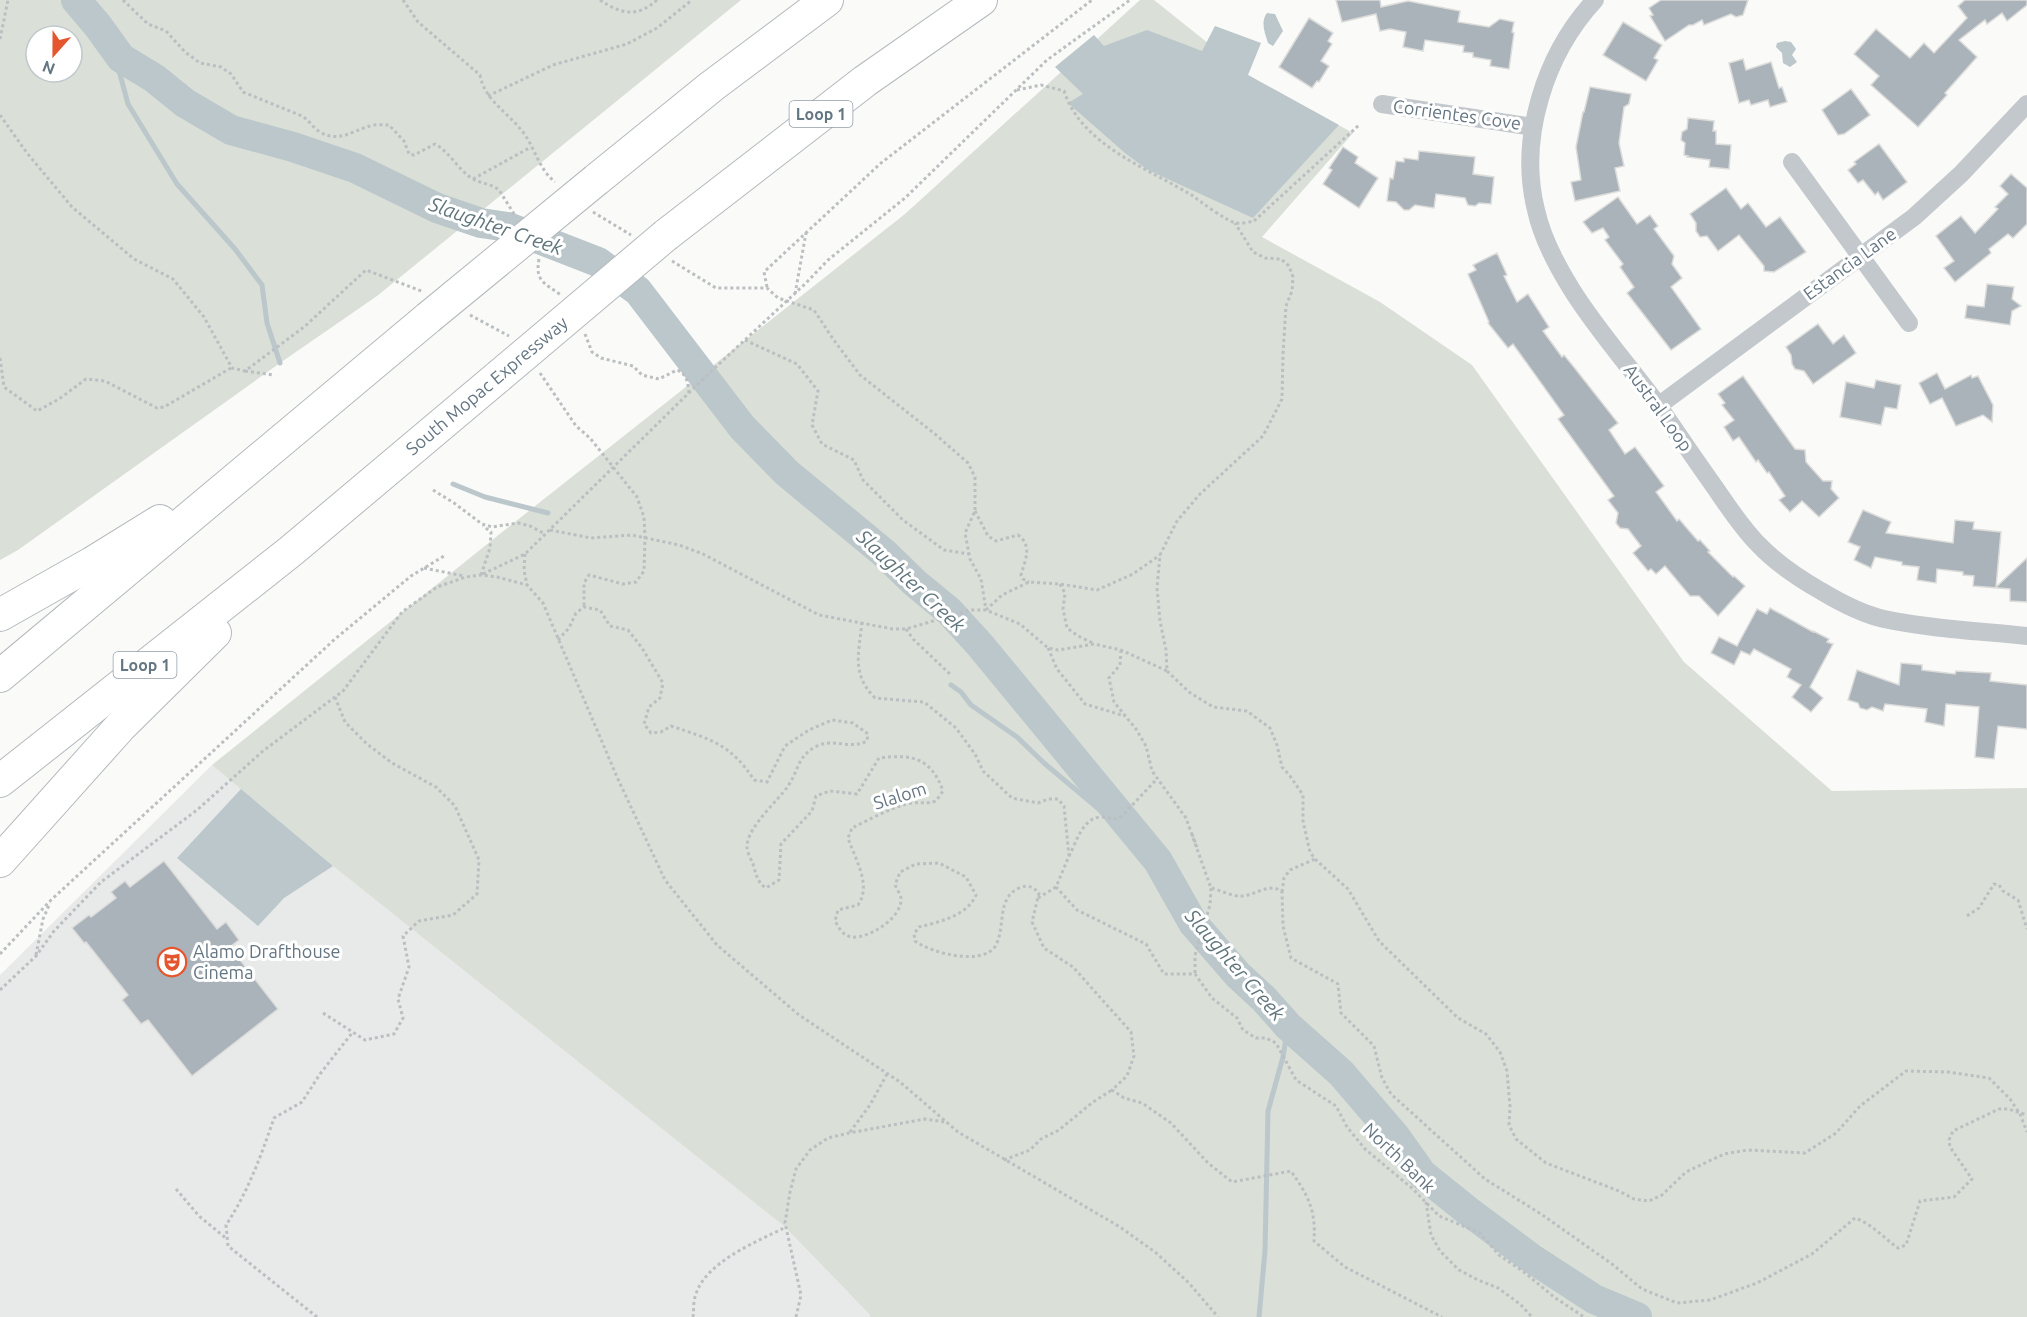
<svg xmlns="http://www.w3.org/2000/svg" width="2027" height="1317" font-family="Ubuntu,sans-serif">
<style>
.built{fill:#e8e9e9}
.green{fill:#dadfd7;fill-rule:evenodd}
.water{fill:#bbc7cb}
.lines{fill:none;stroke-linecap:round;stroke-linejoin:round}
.stream{stroke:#bbc7cb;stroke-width:5}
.river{stroke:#bbc7cb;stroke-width:30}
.building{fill:#aab3b9;stroke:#dcdcda;stroke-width:1.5}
.motorway-casing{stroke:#b4b9bd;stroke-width:34}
.path{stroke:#bbbfc2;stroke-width:3;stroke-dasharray:3 3;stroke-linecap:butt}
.minor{stroke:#c3c8cc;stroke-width:18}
.motorway{stroke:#fff;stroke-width:32}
.motorway-bridge-casing{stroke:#b4b9bd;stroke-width:34;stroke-linecap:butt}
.motorway-bridge{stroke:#fff;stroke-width:32}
.labels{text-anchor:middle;stroke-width:6;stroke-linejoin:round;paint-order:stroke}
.shield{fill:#fff;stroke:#939fa8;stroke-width:1.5}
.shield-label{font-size:16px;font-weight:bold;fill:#657683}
.street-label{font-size:18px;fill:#657683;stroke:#fff}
.poi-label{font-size:18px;fill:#657683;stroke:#fff;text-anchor:start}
.water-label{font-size:20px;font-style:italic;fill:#60757c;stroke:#fff}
</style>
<rect width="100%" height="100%" fill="#fafaf8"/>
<polygon class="built" points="212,765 333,866 785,1227 870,1315 869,1317 0,1317 0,975"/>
<g class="green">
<path d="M0,0H741L377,296L280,363L18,550L0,560ZM36,36H72V72H36Z"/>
<polygon points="1140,0 1154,0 1248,75 1353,133 1262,237 1380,302 1472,365 1684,662 1832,791 2027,788 2027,1317 869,1317 870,1315 785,1227 333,866 212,765 506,529 905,214"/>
</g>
<g class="water">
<path d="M1267,13L1275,14L1283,31L1273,46L1268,43C1265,33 1260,22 1267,13Z"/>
<polygon points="1215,26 1261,43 1248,75 1339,125 1253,218 1148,170 1125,153 1068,103 1083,94 1055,67 1094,35 1104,46 1147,30 1202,51"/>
<polygon points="1785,41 1791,42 1796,49 1792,55 1797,62 1790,67 1783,63 1782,53 1776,47 1777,43"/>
<polygon points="241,789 333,866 284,898 258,926 177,858"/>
</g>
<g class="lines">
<g class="stream">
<polyline points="113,48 128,104 177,184 235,249 262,285 267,323 280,363"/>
<polyline points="453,484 485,497 548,513"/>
<polyline points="951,685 961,692 971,705 1017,737 1044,763 1100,810 1107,809 1114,805"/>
<polyline points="1259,1317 1265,1251 1268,1111 1283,1057 1288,1026"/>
</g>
<polyline class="river" points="76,0 98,26 121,58 154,78 185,103 231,130 293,147 355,168 437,208 481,223 508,227 598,262 638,291 742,427 787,473 884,553 915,583 949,611 980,645 1158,861 1193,923 1238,975 1264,999 1288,1026 1341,1073 1395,1136 1422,1174 1468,1211 1531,1258 1594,1299 1637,1317"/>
</g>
<g class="building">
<polygon points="1336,0 1380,0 1381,7 1408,1 1460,11 1458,22 1489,27 1500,19 1514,22 1512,32 1514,33 1509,69 1490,66 1491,60 1473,57 1473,53 1463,52 1464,46 1425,40 1423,51 1403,47 1406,32 1390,29 1380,31 1376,14 1342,22"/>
<polygon points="1661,0 1748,0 1743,15 1736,17 1731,14 1704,25 1702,20 1693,25 1689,25 1665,41 1650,16 1653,15 1649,8"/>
<polygon points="1965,0 2027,0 2027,5 2007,21 2002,13 1987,24 1985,20 1959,40 1977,57 1945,93 1947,95 1918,127 1871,85 1879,76 1854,54 1876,29 1910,58 1924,43 1934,53 1967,18 1958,6"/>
<polygon points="1309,18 1333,33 1328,41 1332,44 1321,61 1329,66 1319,82 1317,81 1312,88 1279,67"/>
<polygon points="1623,22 1662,45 1654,58 1658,60 1646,81 1603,55"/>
<polygon points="1743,59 1746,70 1771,62 1779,88 1782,87 1787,102 1770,107 1768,100 1751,105 1749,100 1739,103 1729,63"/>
<polygon points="1590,87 1631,94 1629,104 1624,107 1619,143 1624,166 1615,168 1620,191 1575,201 1571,182 1581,180 1576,147 1583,112 1584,112"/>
<polygon points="1851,89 1870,115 1844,134 1838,135 1822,110"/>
<polygon points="1688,118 1714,121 1713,131 1716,131 1716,144 1731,145 1729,169 1709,167 1710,160 1687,157 1688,156 1684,155 1685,143 1681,140 1682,132 1687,129"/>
<polygon points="1879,144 1907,182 1883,200 1878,192 1875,195 1863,180 1858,183 1848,170 1856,164 1854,162"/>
<polygon points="1343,147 1358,157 1355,163 1378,178 1359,208 1323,184 1332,170 1329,168"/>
<polygon points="1419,151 1475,157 1473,174 1494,177 1491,204 1479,203 1475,206 1468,205 1465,198 1436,194 1434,208 1415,205 1409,210 1404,210 1396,202 1387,201 1390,178 1393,179 1396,161 1404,162 1404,158 1418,160"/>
<polygon points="2011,174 2027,188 2027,224 2013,238 2008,234 1989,249 1991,253 1955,282 1944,268 1954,261 1936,236 1961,216 1975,233 1998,209 1995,207 2008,194 2000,186"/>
<polygon points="1726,188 1741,209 1748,203 1766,227 1780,217 1806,252 1774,272 1764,271 1764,266 1739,235 1718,251 1707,236 1700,237 1696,231 1696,223 1690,214"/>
<polygon points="1618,197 1637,224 1650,215 1658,226 1654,229 1674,256 1672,264 1682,278 1671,287 1701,329 1671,350 1627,293 1634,287 1620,267 1623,264 1605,240 1609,237 1603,228 1592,233 1583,222"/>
<polygon points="1497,253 1507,275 1504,276 1517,302 1528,294 1549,327 1543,331 1562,357 1564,355 1573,366 1618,423 1609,430 1625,454 1635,447 1664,486 1656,492 1677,521 1679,519 1698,541 1700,540 1710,551 1708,552 1733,577 1734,576 1745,586 1718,616 1699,596 1690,596 1665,566 1656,574 1651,569 1648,571 1633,553 1641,546 1628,529 1620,528 1616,523 1618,513 1608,500 1614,496 1558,419 1564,415 1513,344 1508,348 1488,323 1489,322 1468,274 1476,270 1473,265"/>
<polygon points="1987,284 2014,287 2012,299 2021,306 2012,311 2010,325 1965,318 1967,305 1984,307"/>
<polygon points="1818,324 1833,344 1844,335 1856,353 1813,384 1804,371 1795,369 1792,364 1791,355 1786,347"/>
<polygon points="1937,373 1945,389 1971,375 1972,378 1978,376 1993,405 1992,422 1983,415 1956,426 1942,398 1930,404 1919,383"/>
<polygon points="1743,376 1795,449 1805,450 1806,462 1823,481 1832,481 1831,489 1839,498 1819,517 1802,501 1790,512 1779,500 1785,496 1769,472 1767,473 1758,460 1756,462 1739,437 1733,441 1724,427 1734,420 1722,405 1725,403 1718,394"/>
<polygon points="1876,380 1901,385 1897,409 1885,407 1881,425 1840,417 1846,382 1874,388"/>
<polygon points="1863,510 1891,522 1886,533 1953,543 1955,520 1974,522 1973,529 2001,532 1996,587 2027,558 2027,602 2010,601 2010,589 1973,586 1974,576 1963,575 1963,572 1937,569 1936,583 1917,580 1919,567 1902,565 1902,562 1875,557 1871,568 1854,560 1860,547 1848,542"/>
<polygon points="1770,608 1813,632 1813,631 1829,639 1827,642 1833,644 1810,687 1823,698 1811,712 1792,697 1801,685 1787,677 1791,669 1754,649 1750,655 1741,651 1734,665 1711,653 1719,637 1737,646 1757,609 1767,614"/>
<polygon points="1901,663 1922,665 1922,670 1955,674 1956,671 1991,673 1990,681 2027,685 2027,729 1998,726 1994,759 1975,757 1979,707 1946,704 1944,726 1925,722 1927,709 1885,704 1883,711 1872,707 1867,710 1860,708 1858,703 1848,700 1857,670 1899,685"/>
<polygon points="164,861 217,929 226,922 239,940 230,947 278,1009 192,1076 148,1020 141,1024 122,1000 128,995 86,942 84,943 72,928 89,915 91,917 116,898 111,892 125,881 130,887"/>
</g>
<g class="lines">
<g class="motorway-casing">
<g id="motorway">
<polyline points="596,180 712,86 827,0"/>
<polyline points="666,235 865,81 981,0"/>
<polyline points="0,615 92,563 160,521"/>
<polyline points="0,676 428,318"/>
<polyline points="0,781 291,551 499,376"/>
<polyline points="0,861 120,727 215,633"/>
</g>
</g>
<g class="path">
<path d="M123,0L148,24L166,31L185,52L200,63L221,67L231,74L243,92L302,116C309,120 313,128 320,132C339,143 352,131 370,126C375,124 383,125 389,125L404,141L409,154L414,155L435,144C450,152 458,170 473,179C482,184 492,184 499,190L516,217"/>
<path d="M403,0L418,22L480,75C485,102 510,113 525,135C536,151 539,169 555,182"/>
<path d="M600,0C621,14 637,18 657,0"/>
<polyline points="0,39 8,0"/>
<path d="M1017,90L1041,85L1064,91C1082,146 1148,168 1193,196C1201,202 1228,222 1236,223C1241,224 1249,222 1254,221L1359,125"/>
<polyline points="488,96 553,65 627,44 657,28 692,0"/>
<polyline points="0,115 27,153 72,207 134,259 173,279 204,317 232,368 245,371 304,327 366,270 424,292"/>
<polyline points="473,179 531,147"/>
<polyline points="593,212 631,235"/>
<path d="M539,259C535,281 544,283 561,295"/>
<polyline points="672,261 716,288 767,288 778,298 814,310 833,339 860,375 935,434 968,463 975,477 975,511 965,533 970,559 981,579 986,610"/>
<polyline points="767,287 764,272 881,163 1092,0"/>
<polyline points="795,294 806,233"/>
<polyline points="470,315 509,336"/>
<path d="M585,334L592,352L601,358L633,366L642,375L659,379L677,370C687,374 688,383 689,393"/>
<polyline points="745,340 797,364 818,391 812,425 822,444 854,460 863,480 903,520 944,550 969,554"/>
<polyline points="0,358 4,387 37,411 59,399 86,379 105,381 157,408 164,407 231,368"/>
<polyline points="245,371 274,375"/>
<polyline points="540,373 576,426 590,438 637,497 644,517 645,537 644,571 636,582 623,584 589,575 584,583 584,607"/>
<polyline points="433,490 454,503 482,524 492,527 518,523 530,526 545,534"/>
<path d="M975,511L988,536L996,541L1018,535C1033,546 1025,560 1021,575L1023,579L1029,582"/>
<polyline points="550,530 591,538 632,535 679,545 703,554 819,615 893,629 906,629 970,610 986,610 1020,624 1048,648 1058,650 1094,644 1121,650 1167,671 1166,650 1160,621 1157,588 1160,555 1177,521 1200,494 1263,436 1282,399 1283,354 1286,306 1292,291 1293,277 1289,266 1281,259 1265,258 1253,252 1235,223"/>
<polyline points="525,554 524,570 527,585"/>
<polyline points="424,568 464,576"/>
<polyline points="483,574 525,554 704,378 806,283 828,260 905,198 1047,60 1130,0"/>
<polyline points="481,575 490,548 491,532 483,526"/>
<polyline points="1060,584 1065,593 1063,609 1067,628 1078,636 1093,643"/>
<polyline points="986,610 1002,595 1029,582 1060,584 1097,590 1133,574 1160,555"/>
<path d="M862,622C859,653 851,674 875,698L924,702L956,728L975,754L983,771L1012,798L1038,803L1048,799H1058L1064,806L1069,856L1056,887L1077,910L1146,944L1164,974H1195L1212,998L1237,1018L1243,1030L1256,1038H1266L1276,1043L1296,1080L1336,1106L1347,1127L1365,1149L1413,1189L1439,1216L1480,1233L1499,1255L1524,1272L1554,1297L1584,1317"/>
<polyline points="906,629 913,639 952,676"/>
<path d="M558,640L569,628L576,613L584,607L600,610L610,626L628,630L642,648L663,683L660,698L649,707L644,724L651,733L661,732L671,726C710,739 731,744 754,780L767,782L785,746L809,730L832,720L853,723L868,734L867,741C851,750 834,738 817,746C797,756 799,770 788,786C777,802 747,827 747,847C747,852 751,859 753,864C756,874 757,882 766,888L779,880L781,844L812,811L816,796L830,791L857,794L879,758C911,754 931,757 943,791L936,801C926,804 923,802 913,803C895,805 869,820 852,828L848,838C855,859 872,885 858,905L838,910L835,921C839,928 843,936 852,937C869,939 903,917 901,898C900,894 897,889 895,885L900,872L916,864L939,863L966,877L976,895C967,916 939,922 919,927L914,934L915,941C931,953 984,967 996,945C1006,925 996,899 1019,888C1028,884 1033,887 1039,893L1032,922L1044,948L1073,967L1131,1032L1134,1056L1127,1076L1112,1090L1124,1098L1142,1103L1171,1123L1208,1163L1232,1182L1291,1171C1308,1196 1316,1209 1314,1241L1345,1267L1442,1317"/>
<polyline points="1048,648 1057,669 1085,704 1125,716"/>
<path d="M1121,650L1120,665L1109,678L1114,702L1136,729L1146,746L1152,771L1186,818L1211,888C1220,890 1231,896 1240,896C1253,897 1270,881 1282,892L1283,926L1291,958L1338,984L1341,1013L1374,1046L1382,1078L1391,1094L1485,1179L1541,1214L1612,1264L1642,1289L1677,1303L1710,1300L1757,1283L1812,1254L1855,1218C1872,1224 1884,1238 1898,1248L1906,1245L1920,1201L1954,1197L1972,1179L1950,1147L1949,1140L1953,1131L1999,1109H2008L2027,1115"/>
<polyline points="1167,671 1189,692 1213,707 1247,711 1270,728 1277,745 1282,767 1290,776 1303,795 1303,821 1310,852 1315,859 1348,889 1379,941 1458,1018 1486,1034 1500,1052 1507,1071 1510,1107 1509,1125 1516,1139 1546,1163 1619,1191 1634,1199 1649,1201 1662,1195 1686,1172 1724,1154 1748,1150 1805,1153 1836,1133 1860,1106 1906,1071 1948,1072 1989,1078 2010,1099 2020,1114 2027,1132"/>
<polyline points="1192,834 1197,847"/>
<path d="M1069,856C1077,841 1083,816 1103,817C1111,818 1115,821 1122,816L1155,781"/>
<polyline points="1282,892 1284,878 1290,870 1315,859"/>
<polyline points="1038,898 1056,887"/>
<polyline points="1967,916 1979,908 1994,884 1999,885 2003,891 2018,900 2027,929"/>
<polyline points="0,954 51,900 335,639 411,576 444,556"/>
<polyline points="36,955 43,919 50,903"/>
<polyline points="1195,973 1195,955 1210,905 1211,888"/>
<polyline points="0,990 36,956 54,931 101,882 197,810 263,751 343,691 402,612 437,587 466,577 481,575 497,577 527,585 543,603 617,777 665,880 717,945 799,1015 900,1082 958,1132 1120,1227 1155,1252 1189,1283 1218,1317"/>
<polyline points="323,1013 365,1040 394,1034 403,1018 398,999 409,967 403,936 419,921 453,915 477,894 479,860 455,806 436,787 392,763 367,744 345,722 335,697"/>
<polyline points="850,1132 870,1105 887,1074"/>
<polyline points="1004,1160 1030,1150 1041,1139 1059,1130 1093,1102 1112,1090"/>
<polyline points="176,1189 199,1216 227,1239"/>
<polyline points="1426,1202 1431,1235 1440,1251 1459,1270 1478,1280 1498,1288 1520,1304 1532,1317"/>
<path d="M317,1317L228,1246L226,1225C248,1192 261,1156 274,1118L302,1102L320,1074L352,1033"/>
<path d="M693,1317C694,1310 693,1301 696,1294C706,1262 756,1242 784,1228"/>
<polyline points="796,1317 801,1295 785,1223 790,1192 796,1169 810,1150 828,1138 849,1133 925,1119 945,1122"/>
</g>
<g class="minor">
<path d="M1595,0C1545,54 1518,138 1536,210C1542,238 1557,266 1572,290C1597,330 1630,367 1658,405C1677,433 1696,461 1716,489C1729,508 1742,528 1758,544C1776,563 1798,578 1821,591C1841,603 1862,614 1884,619C1931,629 1980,631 2027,636"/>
<polyline points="1382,104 1533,127"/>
<polyline points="1792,162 1909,323"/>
<polyline points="1658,406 1914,217 1961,174 2027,104"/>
</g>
<use href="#motorway" class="motorway"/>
<g class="motorway-bridge-casing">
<g id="motorway-bridge">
<polyline points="428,318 596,180"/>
<polyline points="499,376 666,235"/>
</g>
</g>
<use href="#motorway-bridge" class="motorway-bridge"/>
</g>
<defs>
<g id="theatre-ring" transform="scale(1.5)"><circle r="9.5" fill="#fff" stroke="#e4572e" stroke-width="1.5"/><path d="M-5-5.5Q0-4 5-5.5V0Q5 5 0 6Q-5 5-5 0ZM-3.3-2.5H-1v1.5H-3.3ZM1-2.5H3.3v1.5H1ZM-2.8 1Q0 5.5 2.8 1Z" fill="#e4572e"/></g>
</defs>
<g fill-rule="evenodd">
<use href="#theatre-ring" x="172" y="962"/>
</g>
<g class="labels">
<g class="shield">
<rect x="789.5" y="101" width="63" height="26" rx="4.5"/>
<rect x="113.5" y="652" width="63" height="26" rx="4.5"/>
</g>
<g class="shield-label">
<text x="821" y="120">Loop 1</text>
<text x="145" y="671">Loop 1</text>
</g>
<g class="street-label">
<text transform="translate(1457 115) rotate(8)" y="6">Corrientes Cove</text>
<text transform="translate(1850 264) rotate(-36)" y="6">Estancia Lane</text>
<text transform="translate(487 386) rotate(-40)" y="6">South Mopac Expressway</text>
<text transform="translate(1658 408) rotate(54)" y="6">Austral Loop</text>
<text transform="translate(900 796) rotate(-17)" y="6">Slalom</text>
<text transform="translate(1399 1158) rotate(44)" y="6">North Bank</text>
</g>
<g class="poi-label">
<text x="193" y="958">Alamo Drafthouse<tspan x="193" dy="21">Cinema</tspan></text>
</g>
<g class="water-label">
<text transform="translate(496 226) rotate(19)" y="7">Slaughter Creek</text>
<text transform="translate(911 581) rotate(43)" y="7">Slaughter Creek</text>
<text transform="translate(1235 965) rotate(49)" y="7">Slaughter Creek</text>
</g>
</g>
<g transform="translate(54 54) rotate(201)"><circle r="28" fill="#ffffff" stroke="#c1c8cd" stroke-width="1.5"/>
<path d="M0-4.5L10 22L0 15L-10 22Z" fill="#e4572e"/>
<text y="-9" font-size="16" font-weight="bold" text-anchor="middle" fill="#657683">N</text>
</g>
</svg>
